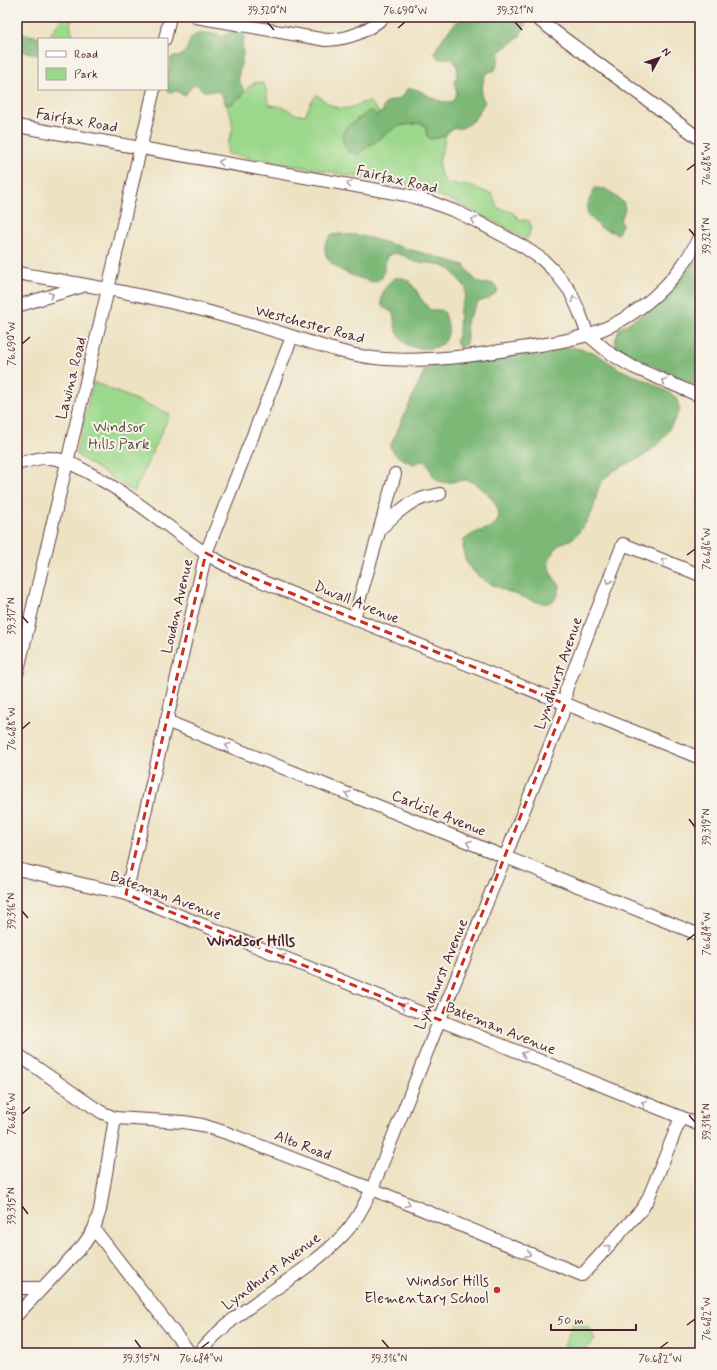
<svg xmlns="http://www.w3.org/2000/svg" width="717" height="1370" font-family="Mynerve,sans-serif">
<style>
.green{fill:#9cd88b;stroke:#737c5b}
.forest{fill:#7db877;stroke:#646c51}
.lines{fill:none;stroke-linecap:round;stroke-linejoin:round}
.minor-casing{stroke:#623c42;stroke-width:14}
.minor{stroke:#fff;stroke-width:12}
.oneway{stroke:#ae9aa0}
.marked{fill:none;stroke:#c8321e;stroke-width:3;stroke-dasharray:8 5;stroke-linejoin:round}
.ticks{fill:none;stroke:#4a1f2b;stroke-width:1.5}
.poi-dot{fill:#c8321e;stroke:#f7f3e8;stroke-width:1.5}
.labels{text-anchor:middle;stroke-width:4;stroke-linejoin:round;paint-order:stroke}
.street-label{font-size:15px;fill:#4a1f2b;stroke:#f7f3e8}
.park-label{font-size:15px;fill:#5e4d43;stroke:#f7f3e8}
.poi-label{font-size:15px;fill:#4a1f2b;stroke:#f7f3e8;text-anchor:end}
.neighbourhood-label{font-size:16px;font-weight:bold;fill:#4a1f2b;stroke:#f7f3e8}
.neatline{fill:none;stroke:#4a1f2b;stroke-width:1.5}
.ticks-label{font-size:10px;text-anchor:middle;fill:#4a1f2b}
</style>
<rect width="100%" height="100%" fill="#f7f3e8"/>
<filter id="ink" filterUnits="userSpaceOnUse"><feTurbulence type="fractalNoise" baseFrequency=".025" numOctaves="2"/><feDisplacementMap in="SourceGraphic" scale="8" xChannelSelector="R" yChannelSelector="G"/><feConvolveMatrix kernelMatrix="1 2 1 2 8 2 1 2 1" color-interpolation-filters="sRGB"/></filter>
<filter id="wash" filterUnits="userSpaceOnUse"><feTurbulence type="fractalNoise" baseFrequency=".012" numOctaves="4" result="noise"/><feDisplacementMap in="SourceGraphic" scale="16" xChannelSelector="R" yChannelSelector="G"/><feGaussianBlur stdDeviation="0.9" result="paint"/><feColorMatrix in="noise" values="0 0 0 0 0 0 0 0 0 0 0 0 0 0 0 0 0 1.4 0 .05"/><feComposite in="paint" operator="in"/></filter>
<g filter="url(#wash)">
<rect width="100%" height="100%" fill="#ede2c2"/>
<g class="green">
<path d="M63,17H77L71,21C69,29 73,33 75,39H53L51,37L50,35Z"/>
<path d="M259,82L264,84C267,91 266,98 270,105C275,106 282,106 287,109C295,114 296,116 306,114L311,102L317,95C328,104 337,112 352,107C359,105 361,102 370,102L379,113L377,115L367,112L363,116L356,119L358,154L397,126L421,123L425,126L427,136L431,139L445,136C443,156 433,163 445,182L469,186L492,194L498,208L512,212L519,219L529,221L531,227L528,238H524L484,216L446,198L410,186L227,154L228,143L233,129L231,115L225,103L230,105L242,96L244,91L254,83Z"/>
<polygon points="93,382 170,414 134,492 78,456 76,452"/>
<polygon points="574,1321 590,1328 595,1340 581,1353 568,1353 562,1351"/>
</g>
<g class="forest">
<path d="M465,17H519L524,21L526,25L519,37L500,52L498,62L495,70L487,73L484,77L481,95L485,102L474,120L469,124L462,128H455L449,131L445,136L431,139L427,136L425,126L421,123L397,126L358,154L348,152C332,126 354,126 367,112L372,111L377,115L383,111C382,98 397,103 403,95C405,94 405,91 407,89C421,85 435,107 453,101L457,93L454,83C459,72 460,67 451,58L439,59L434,53C438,45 449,28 457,22C459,20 462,19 465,17Z"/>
<path d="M235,30L241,31L245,37L242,43L243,54L238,78L244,91L242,96L230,105L225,103L221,93L216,91H203L197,85H193L185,95H182L178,91L170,92L166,89L167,77L171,58L174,56L178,57C197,48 178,29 218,34L220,37Z"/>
<polygon points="17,32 48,39 39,39 39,55 17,50"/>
<polygon points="595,188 606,189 623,202 625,208 623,215 620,219 622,224 618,234 601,228 588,215 587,209 589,200"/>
<path d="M340,234L355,235L370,238L464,265C468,271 476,284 484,284C485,284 490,283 491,283L495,285L498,291L488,299L478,302L466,322L467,338L466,343L463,347L459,348L456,341L459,332L460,309L465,297L466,288L451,270L443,266L430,263L415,262L405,256L395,253L387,256L382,278L374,282C358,278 322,268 325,246C326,242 329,238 331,235Z"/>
<polygon points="700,249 700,387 618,350 615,341 619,329 663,301 693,263"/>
<path d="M394,278H403L408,280L416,290L421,299L430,310H441L445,313C447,320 450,330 447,337C443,351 419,350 408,345C405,344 398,335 397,331C394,326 394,319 393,313L382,306C379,295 386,286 394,278Z"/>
<path d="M564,347L575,348L593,352L621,370L648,381L673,395L677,400L680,410C671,426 661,445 645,455C632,463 618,466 607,476C594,488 598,498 592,512C588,519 582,529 576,535C568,545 561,538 553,553C552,555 550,558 549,561C547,570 554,579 560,585C559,593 557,602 547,603C540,604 529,599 523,597C498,588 457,575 464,540C468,537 472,534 477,532C483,530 489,529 494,525C510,511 480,482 466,480C457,480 447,485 439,481C427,475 432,454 414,464C405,461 395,456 390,447L426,367Z"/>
</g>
</g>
<g filter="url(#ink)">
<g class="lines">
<g class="minor-casing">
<g id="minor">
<path d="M196,17L326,40C350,39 366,32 384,17"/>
<polyline points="535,17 700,139"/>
<polyline points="165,39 170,17"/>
<polyline points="17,126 406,195 431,202 457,212 478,222 524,247 543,260 555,272 570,291 579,311 588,335 611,354 633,367 700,396"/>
<path d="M17,273C80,284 144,294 206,311C234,319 263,327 291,336C322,346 353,357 385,359C426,362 466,357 506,350C533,346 561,343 587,335C635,320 679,282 700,235"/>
<polyline points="17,306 83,286"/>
<path d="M17,464C27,461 39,457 50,458C64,459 77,466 89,473C131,495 166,526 205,553C219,562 235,570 251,577L700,758"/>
<polyline points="380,528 395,474"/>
<polyline points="354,618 380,529 396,514 409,504 423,498 440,494"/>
<polyline points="17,674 108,289 154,89"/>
<polyline points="166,721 700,935"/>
<polyline points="17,869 126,894 700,1125"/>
<polyline points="126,894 206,553 292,337"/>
<polyline points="17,1054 89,1104 101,1112 115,1118 184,1122 202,1125 227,1133 372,1189 582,1275 642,1209 648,1199 681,1117"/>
<polyline points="94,1229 190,1353"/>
<polyline points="17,1288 42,1288"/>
<polyline points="17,1315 84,1244 94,1229 100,1210 115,1118"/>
<path d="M199,1353C238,1304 300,1281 343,1235C356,1222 364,1205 372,1189L562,715L565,704L566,690L623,544L700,575"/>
</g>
</g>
<use href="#minor" class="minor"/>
</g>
<defs><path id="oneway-chevron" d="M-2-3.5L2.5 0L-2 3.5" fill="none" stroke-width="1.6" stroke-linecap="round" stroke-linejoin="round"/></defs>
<g class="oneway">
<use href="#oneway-chevron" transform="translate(221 162) rotate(-170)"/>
<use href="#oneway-chevron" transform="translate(349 184) rotate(-170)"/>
<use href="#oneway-chevron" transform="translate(474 220) rotate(-155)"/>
<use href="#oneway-chevron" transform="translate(51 295) rotate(-17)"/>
<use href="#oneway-chevron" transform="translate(574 299) rotate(-115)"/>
<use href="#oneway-chevron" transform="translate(664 381) rotate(-158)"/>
<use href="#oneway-chevron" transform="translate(664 561) rotate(-158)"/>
<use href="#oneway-chevron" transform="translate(609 581) rotate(111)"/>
<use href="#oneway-chevron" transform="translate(228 746) rotate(-158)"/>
<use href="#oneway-chevron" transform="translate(348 794) rotate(-158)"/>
<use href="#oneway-chevron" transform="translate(469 843) rotate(-158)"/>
<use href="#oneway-chevron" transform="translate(283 957) rotate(-158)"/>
<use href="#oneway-chevron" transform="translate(403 1006) rotate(-158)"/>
<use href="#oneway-chevron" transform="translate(524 1054) rotate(-158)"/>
<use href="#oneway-chevron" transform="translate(644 1103) rotate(-158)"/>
<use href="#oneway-chevron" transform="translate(408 1204) rotate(23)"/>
<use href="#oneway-chevron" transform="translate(608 1247) rotate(-47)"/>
<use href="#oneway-chevron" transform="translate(528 1254) rotate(22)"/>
</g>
</g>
<path class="marked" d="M206,553L251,577L565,704L440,1020L126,894Z"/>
<path class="ticks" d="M267,22L274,30M515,22L522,30M398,28L405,22M687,170L695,164M689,229L695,236M22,344L30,337M687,555L695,549M22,616L28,623M22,729L30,722M689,819L695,827M22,911L28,918M687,940L695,934M22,1114L30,1107M689,1115L695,1122M22,1206L28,1214M687,1325L695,1319M135,1340L141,1348M382,1340L389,1348M201,1348L209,1342M660,1348L668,1342"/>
<circle class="poi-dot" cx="497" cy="1290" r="4"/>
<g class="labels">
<g class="street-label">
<text transform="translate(77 120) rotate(10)" y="5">Fairfax Road</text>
<text transform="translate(397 179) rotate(13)" y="5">Fairfax Road</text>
<text transform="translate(310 324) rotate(15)" y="5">Westchester Road</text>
<text transform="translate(71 378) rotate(-76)" y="5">Lawina Road</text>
<text transform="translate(357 602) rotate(22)" y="5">Duvall Avenue</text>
<text transform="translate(177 606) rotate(-77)" y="5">Loudon Avenue</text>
<text transform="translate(558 673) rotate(-71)" y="5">Lyndhurst Avenue</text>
<text transform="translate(439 813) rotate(22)" y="5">Carlisle Avenue</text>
<text transform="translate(166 895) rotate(20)" y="5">Bateman Avenue</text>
<text transform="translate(441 974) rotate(-68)" y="5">Lyndhurst Avenue</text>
<text transform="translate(501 1028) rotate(22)" y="5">Bateman Avenue</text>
<text transform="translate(303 1145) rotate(21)" y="5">Alto Road</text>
<text transform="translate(271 1271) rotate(-37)" y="5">Lyndhurst Avenue</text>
</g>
<g class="park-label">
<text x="119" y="432">Windsor<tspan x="119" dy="17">Hills Park</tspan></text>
</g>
<g class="poi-label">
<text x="489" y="1286">Windsor Hills<tspan x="489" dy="17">Elementary School</tspan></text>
</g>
<g class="neighbourhood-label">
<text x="251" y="946">Windsor Hills</text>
</g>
</g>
<rect width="717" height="1370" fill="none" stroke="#f7f3e8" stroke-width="44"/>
<rect x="38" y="38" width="130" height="52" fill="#f7f3e8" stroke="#b29e9c"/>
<rect x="46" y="51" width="20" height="6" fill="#ffffff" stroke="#b29e9c"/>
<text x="74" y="58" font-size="12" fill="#4a1f2b">Road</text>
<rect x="46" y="68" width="20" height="12" fill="#9cd88b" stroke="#b29e9c"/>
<text x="74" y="78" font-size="12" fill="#4a1f2b">Park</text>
<g transform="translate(659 58) rotate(50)" stroke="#f7f3e8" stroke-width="3" paint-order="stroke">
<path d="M0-3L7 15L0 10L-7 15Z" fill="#4a1f2b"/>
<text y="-6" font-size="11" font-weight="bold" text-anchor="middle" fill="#4a1f2b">N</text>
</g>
<path d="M551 1324v6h85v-6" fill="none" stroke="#4a1f2b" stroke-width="2"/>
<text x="557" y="1324" font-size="12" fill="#4a1f2b" stroke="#f7f3e8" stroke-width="3" paint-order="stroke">50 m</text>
<rect x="22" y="22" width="673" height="1326" class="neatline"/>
<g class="ticks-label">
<text x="267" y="14">39.320°N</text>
<text x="405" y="14">76.690°W</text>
<text x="515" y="14">39.321°N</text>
<text transform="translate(706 164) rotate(-90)" y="4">76.688°W</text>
<text transform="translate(706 236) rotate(-90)" y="4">39.321°N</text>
<text transform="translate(11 344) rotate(-90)" y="4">76.690°W</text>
<text transform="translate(706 549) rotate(-90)" y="4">76.686°W</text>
<text transform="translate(11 616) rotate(-90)" y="4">39.317°N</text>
<text transform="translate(11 729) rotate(-90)" y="4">76.688°W</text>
<text transform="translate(706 827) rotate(-90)" y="4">39.319°N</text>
<text transform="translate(11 911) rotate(-90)" y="4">39.316°N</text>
<text transform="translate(706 934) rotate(-90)" y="4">76.684°W</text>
<text transform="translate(11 1114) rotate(-90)" y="4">76.686°W</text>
<text transform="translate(706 1122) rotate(-90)" y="4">39.318°N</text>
<text transform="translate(11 1206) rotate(-90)" y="4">39.315°N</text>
<text transform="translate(706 1319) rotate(-90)" y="4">76.682°W</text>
<text x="141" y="1362">39.315°N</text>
<text x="201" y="1362">76.684°W</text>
<text x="389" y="1362">39.316°N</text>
<text x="660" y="1362">76.682°W</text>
</g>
</svg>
